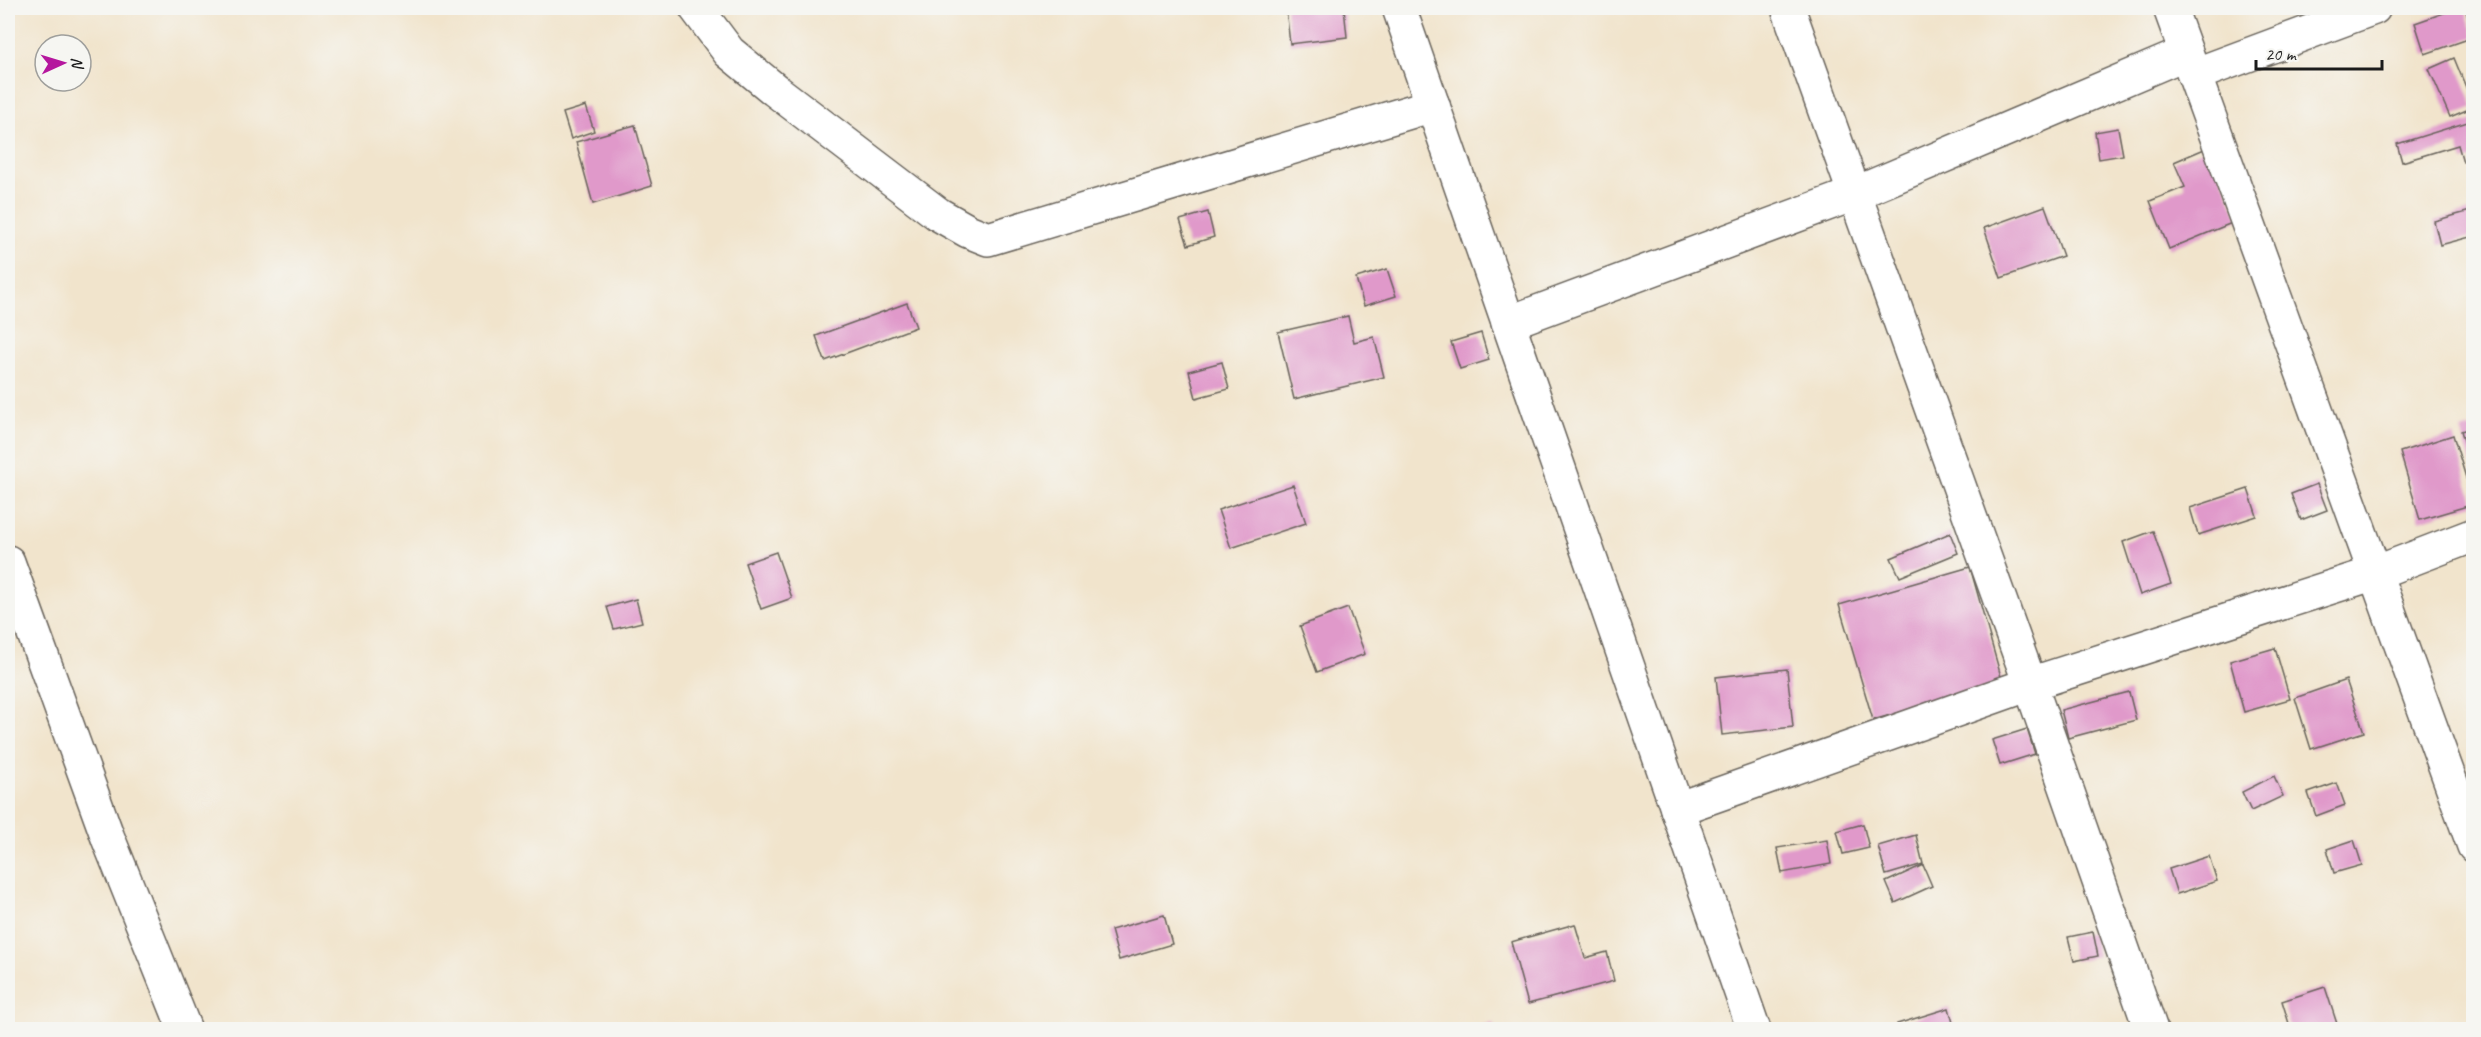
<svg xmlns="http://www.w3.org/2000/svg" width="2481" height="1037" font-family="Caveat,sans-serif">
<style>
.building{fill:#e099ca}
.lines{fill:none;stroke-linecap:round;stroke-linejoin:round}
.minor-casing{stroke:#67625a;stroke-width:36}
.minor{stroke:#fff;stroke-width:33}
</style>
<rect width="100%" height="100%" fill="#f6f6f2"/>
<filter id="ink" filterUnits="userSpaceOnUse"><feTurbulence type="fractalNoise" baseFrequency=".0167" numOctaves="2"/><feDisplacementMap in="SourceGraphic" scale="12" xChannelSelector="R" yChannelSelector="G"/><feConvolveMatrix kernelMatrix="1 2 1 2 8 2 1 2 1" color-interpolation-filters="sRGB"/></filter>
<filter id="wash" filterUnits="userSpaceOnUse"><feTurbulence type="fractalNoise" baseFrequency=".008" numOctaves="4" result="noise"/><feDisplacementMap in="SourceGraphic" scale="24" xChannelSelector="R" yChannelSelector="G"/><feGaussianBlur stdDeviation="1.35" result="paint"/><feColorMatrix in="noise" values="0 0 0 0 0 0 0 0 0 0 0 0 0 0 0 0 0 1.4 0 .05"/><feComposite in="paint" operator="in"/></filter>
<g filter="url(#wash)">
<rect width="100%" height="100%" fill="#f1e4cc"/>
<g id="blocks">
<g class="building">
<polygon points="1286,8 1344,8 1347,37 1290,44"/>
<polygon points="1859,8 1879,8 1861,14"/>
<polygon points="2458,8 2465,8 2474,37 2425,54 2415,23"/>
<polygon points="2454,58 2474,107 2450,117 2429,69"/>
<polygon points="586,106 594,131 571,139 563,113"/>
<polygon points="2474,120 2474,158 2463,162 2458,145 2402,162 2397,144"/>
<polygon points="635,125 652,186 593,204 576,142"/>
<polygon points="2118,128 2123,155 2099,159 2095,132"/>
<polygon points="2209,147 2239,220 2169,249 2150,201 2185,187 2174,162"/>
<polygon points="2045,206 2063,256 2001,278 1984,228"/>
<polygon points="2474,210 2474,236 2440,245 2434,221"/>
<polygon points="1208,212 1214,237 1188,245 1180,220"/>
<polygon points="1387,269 1396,296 1364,306 1356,278"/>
<polygon points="907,303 916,327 825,361 816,336"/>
<polygon points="1348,316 1354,342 1374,337 1384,377 1294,399 1278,332"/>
<polygon points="1481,333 1489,360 1460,369 1451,342"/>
<polygon points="1222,362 1229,389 1196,398 1189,371"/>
<polygon points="2474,427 2474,469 2473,469 2461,431"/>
<polygon points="2453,435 2474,504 2420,520 2400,452"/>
<polygon points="2317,484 2327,510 2301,520 2291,494"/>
<polygon points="1293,485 1306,523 1231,548 1218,510"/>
<polygon points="2248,489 2257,516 2198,535 2190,508"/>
<polygon points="2153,531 2171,584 2140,595 2123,542"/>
<polygon points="1950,533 1958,553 1900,577 1891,558"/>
<polygon points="776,552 792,598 761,609 745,563"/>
<polygon points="1970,567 2009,705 1908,710 1873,720 1839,605"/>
<polygon points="636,599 642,622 614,629 607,607"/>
<polygon points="1348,608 1365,654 1317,672 1300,626"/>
<polygon points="2275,648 2290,699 2244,712 2230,661"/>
<polygon points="1787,669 1793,727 1722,735 1716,677"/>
<polygon points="2346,680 2364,732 2311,749 2295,698"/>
<polygon points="2129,692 2136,720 2068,738 2061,710"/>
<polygon points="2027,729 2035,754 2000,765 1992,740"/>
<polygon points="2274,776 2283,796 2251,811 2242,792"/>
<polygon points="2337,783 2345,805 2316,816 2308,793"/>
<polygon points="1863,824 1869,848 1843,854 1837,831"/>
<polygon points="1916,835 1923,864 1886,875 1878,846"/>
<polygon points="1827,840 1831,864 1782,873 1777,848"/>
<polygon points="2354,840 2362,865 2334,873 2327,849"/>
<polygon points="2209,856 2217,881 2177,894 2169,869"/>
<polygon points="1923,865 1932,886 1895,903 1886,882"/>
<polygon points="1164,915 1172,944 1119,960 1111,930"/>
<polygon points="1575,924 1585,958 1607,952 1614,981 1528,1004 1511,942"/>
<polygon points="2093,932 2098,956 2074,961 2068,937"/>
<polygon points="2325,987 2339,1030 2291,1030 2282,1001"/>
<polygon points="1949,1008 1955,1030 1899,1030 1897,1024"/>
<polygon points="1493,1023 1495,1030 1472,1030 1472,1029"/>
</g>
</g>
</g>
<g filter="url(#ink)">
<use href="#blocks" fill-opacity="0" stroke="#67625a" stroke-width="1.5"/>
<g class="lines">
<g class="minor-casing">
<g id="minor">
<polyline points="696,8 729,52 775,90 938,214 968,231 988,239 1433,105"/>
<polyline points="1399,8 1754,1030"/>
<polyline points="1788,8 2030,684 2151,1030"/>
<polyline points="2170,8 2474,846"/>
<polyline points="2194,75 2374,8"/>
<polyline points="1508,323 1854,194 2186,53"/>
<polyline points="8,562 108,838 185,1030"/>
<polyline points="1677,809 2030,684 2375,573 2474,535"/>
</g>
</g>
<use href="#minor" class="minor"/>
</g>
</g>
<rect width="2481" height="1037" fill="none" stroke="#f6f6f2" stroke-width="30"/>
<g transform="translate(63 63) rotate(86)"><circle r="28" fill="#f6f6f2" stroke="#9f9f9c" stroke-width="1.5"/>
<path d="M0-4.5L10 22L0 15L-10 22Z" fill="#b5179e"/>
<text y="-9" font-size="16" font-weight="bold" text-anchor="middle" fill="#1c1c1c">N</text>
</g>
<path d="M2256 60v9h126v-9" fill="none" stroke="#1c1c1c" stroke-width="3"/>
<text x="2265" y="60" font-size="18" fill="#1c1c1c" stroke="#f6f6f2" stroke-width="4.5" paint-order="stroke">20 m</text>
</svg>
